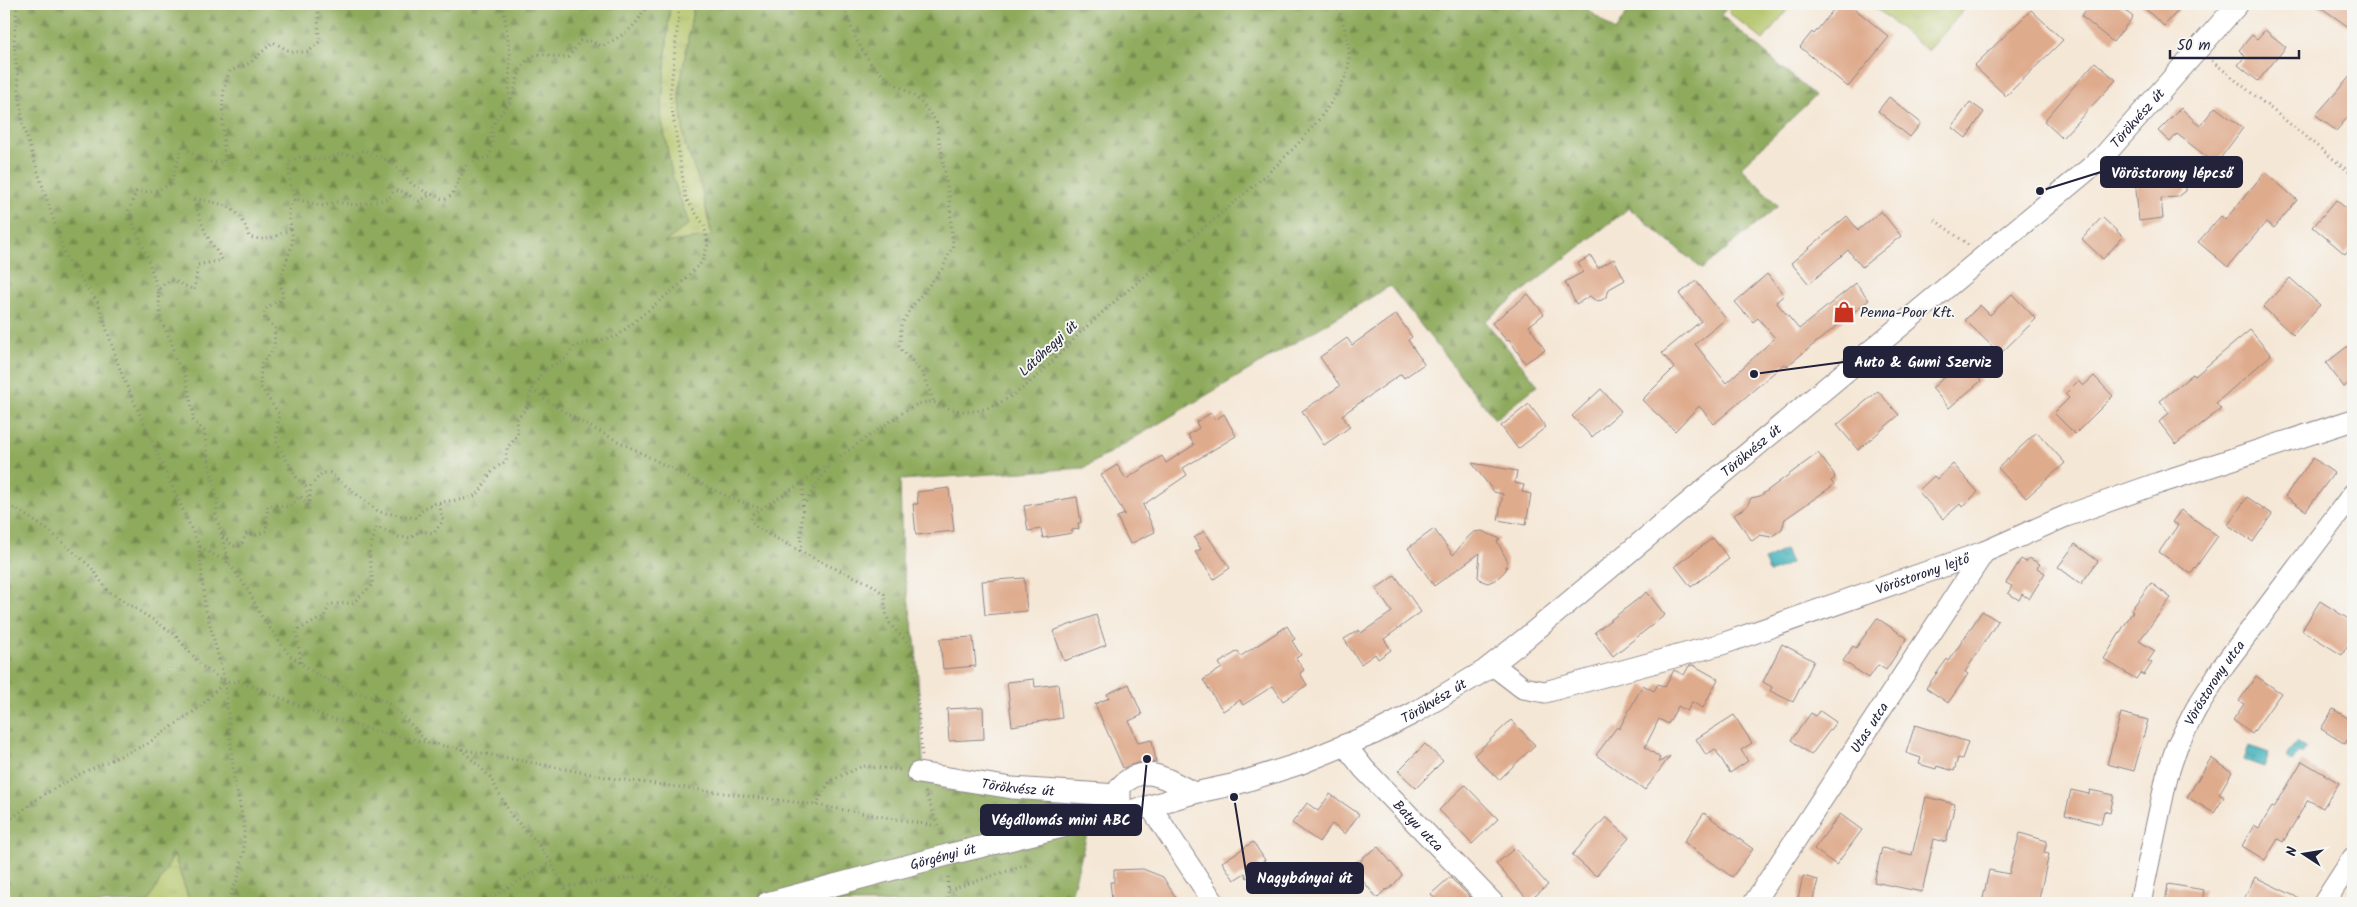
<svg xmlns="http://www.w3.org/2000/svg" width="2357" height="907" font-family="Kalam,sans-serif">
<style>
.grass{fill:url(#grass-tufts);stroke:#6a7351}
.forest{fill:url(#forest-firs);stroke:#58664c}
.garden{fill:#b3c467;stroke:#6a7351}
.water{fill:url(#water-ripples);stroke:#336b7c}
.building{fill:#dfab8d}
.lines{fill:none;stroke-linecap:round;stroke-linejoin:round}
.minor-casing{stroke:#8c8488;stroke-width:23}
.path{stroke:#8c8488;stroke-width:3;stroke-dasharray:1 4;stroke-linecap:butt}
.minor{stroke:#fff;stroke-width:21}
.labels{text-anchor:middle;stroke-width:4;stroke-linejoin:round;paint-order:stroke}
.street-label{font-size:14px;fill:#22223b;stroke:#f6f6f2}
.poi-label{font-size:14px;fill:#22223b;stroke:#f6f6f2;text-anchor:start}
.leader{fill:none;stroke:#22223b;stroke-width:2}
.callout-dot{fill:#22223b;stroke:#f6f6f2;stroke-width:2}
.callout{fill:#22223b;stroke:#22223b;stroke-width:2}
.callout-label{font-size:15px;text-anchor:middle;font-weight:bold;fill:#fff}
</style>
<defs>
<pattern id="grass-tufts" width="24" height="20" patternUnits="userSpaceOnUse" patternTransform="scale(1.25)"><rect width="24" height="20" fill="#b3c467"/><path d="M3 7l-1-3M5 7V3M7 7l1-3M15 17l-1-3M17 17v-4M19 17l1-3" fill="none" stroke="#9aa85a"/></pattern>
<pattern id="forest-firs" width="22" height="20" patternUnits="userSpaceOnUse" patternTransform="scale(1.25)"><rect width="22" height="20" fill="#8eaa5c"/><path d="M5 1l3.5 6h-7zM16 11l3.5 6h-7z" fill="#748a4d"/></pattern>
<pattern id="water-ripples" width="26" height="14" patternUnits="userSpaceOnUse" patternTransform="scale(1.25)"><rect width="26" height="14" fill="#44b4bc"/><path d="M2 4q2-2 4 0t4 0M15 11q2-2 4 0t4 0" fill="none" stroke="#38929a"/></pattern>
</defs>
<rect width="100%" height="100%" fill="#f6f6f2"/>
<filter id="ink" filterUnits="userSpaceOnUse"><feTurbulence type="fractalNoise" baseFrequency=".02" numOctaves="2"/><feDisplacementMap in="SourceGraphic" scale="10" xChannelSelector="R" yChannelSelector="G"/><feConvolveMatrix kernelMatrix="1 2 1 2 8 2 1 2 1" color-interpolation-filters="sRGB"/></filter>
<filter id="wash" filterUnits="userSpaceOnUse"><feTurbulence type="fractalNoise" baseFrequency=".0096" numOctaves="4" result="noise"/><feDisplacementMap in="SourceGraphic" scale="20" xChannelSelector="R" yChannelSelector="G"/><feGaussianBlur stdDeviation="1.12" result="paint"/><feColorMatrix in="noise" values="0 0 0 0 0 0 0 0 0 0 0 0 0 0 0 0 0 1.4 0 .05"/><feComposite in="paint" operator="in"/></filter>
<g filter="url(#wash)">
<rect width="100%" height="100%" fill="#f5e7d6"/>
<g class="grass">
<polygon points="670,4 694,4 679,93 685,144 701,186 712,237 663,243 689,224 673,179 661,116"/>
<polygon points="1871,4 1969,4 1928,51"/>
<polygon points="174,855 190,903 148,903 150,896"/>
</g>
<polygon class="forest" points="4,4 670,4 661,116 673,179 689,224 664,243 712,236 701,186 685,144 679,93 694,4 1581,4 1615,31 1633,4 1730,4 1721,15 1815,96 1741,167 1778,206 1702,269 1629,208 1485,321 1538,385 1495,419 1390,286 1084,468 900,480 902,560 916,647 924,778 947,790 1093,797 1086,838 1069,903 190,903 174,855 148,903 4,903"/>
<polygon class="garden" points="1735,4 1792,4 1763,40 1728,12"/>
<g class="water">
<polygon points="1785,550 1791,563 1770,573 1764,560"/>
<polygon points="2296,742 2306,749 2302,754 2299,752 2292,762 2286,757"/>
<polygon points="2249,746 2269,753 2264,767 2244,760"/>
</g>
<g id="blocks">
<g class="building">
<polygon points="1838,4 1849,4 1889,37 1848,87 1800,47 1812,32 1814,34"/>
<polygon points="2091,4 2117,4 2133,17 2113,42 2081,16"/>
<polygon points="2140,4 2184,4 2164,26"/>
<polygon points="2316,4 2353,4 2353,30"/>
<polygon points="2031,10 2063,40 2006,96 1974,66"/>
<polygon points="2265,30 2286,47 2258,81 2238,65 2245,56 2239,50 2252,35 2257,39"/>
<polygon points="2095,62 2116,80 2062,138 2044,121"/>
<polygon points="2353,73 2353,111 2336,131 2316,115"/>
<polygon points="1889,97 1921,123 1910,137 1878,111"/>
<polygon points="1970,102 1984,112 1966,138 1952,127"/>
<polygon points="2215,107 2243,128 2216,164 2177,134 2170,142 2158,131 2181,108 2200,126"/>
<polygon points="2265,172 2297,200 2274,228 2266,222 2228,267 2198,242 2221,216 2225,220"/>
<polygon points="2175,173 2186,179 2186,191 2178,197 2161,198 2163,218 2139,221 2136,190 2138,182 2142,177 2151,174"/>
<polygon points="2336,200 2353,214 2353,244 2345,254 2313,227"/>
<polygon points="1881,211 1901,236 1862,267 1848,250 1809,284 1791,263 1847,216 1858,230"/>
<polygon points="2102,217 2123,237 2103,259 2082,239"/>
<polygon points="1591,256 1598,268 1614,259 1625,280 1609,289 1607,296 1602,300 1596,301 1590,296 1576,304 1565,282 1583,272 1578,263"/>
<polygon points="1767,274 1784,295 1776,302 1799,329 1856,283 1869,300 1787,366 1784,364 1714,424 1699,406 1675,431 1642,400 1674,368 1662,353 1701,321 1679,294 1696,281 1726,319 1695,344 1726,383 1775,338 1758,318 1753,322 1735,302"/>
<polygon points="2290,278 2320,305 2293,335 2263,307"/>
<polygon points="1528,294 1544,314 1529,326 1545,350 1525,363 1509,339 1507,341 1492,323"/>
<polygon points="2012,294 2036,319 2000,354 1965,320 1980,305 1990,315"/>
<polygon points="1396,314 1412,337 1408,340 1424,364 1404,378 1401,374 1342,415 1350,427 1324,445 1302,411 1340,386 1320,357 1347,338 1352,345"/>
<polygon points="2250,330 2271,355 2216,403 2221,409 2176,444 2159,422 2169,413 2160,401 2193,374 2195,376"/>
<polygon points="2353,342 2353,379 2344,387 2326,363"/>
<polygon points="1963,361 1981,381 1949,408 1932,388"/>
<polygon points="2094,376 2113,396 2075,434 2054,413 2069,398 2065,394 2078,381 2083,386"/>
<polygon points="1601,389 1621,411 1592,437 1572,416"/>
<polygon points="1878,391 1899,415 1858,450 1837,425"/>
<polygon points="1529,404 1546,427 1518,449 1501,426"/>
<polygon points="1211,413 1215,420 1224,414 1236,436 1183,468 1187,475 1143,505 1155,532 1130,544 1117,517 1125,514 1101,475 1117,465 1126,479 1162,456 1166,463 1194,445 1188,435 1199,428 1196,422"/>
<polygon points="2037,432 2065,463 2026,498 1998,468"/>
<polygon points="1818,453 1834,474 1835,478 1831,481 1834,485 1785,519 1782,529 1771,537 1760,535 1752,541 1734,515 1747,506 1751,498 1760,496"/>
<polygon points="2313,458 2334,473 2306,511 2285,496"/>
<polygon points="1472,463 1517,471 1515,483 1524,485 1522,492 1531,494 1526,525 1498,520 1503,494 1494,492"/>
<polygon points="1953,464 1978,492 1962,507 1960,504 1943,519 1918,491 1934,476 1937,479"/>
<polygon points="949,488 954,531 916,535 913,504 918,504 917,492"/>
<polygon points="1077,497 1081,523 1078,523 1079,529 1072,530 1072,533 1043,538 1041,529 1028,531 1024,506"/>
<polygon points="2247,497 2272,514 2253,542 2228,525"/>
<polygon points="2181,510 2218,536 2191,574 2159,552 2178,525 2172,522"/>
<polygon points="1434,529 1453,555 1469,536 1474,532 1482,531 1500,539 1497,541 1507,560 1506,570 1497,579 1488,583 1482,581 1478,577 1480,553 1434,586 1408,548"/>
<polygon points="1204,531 1230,568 1214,579 1195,552 1201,549 1194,538"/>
<polygon points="1713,538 1729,559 1691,587 1675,566"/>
<polygon points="2075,544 2098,561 2081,584 2058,567"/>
<polygon points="2029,558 2040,564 2037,568 2045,573 2029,599 2022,594 2019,600 2008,593 2012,586 2006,583 2021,559 2026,562"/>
<polygon points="1395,575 1421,612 1384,639 1391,650 1378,659 1375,654 1361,664 1344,639 1359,630 1361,633 1392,612 1376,589"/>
<polygon points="1024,578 1027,611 985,615 982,581"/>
<polygon points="2151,583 2171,598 2139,641 2155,651 2148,661 2152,663 2144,675 2140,673 2136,679 2104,659 2133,611 2131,610"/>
<polygon points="1647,592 1665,615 1613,656 1595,632"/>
<polygon points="2320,601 2353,622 2353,636 2342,655 2302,630"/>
<polygon points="1982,611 1998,621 1965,672 1968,674 1948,703 1926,688 1947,659 1949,661"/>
<polygon points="1096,615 1106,645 1064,661 1053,631"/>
<polygon points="1877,618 1907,638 1886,670 1878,665 1869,678 1843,661 1853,646 1856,648"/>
<polygon points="1287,626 1295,639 1292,641 1301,655 1296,658 1304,670 1300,673 1307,685 1283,701 1273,686 1243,705 1240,700 1223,711 1203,680 1222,668 1219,663 1238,651 1241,656"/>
<polygon points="973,637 976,666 943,669 940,639"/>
<polygon points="1782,644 1814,661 1793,702 1770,691 1772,687 1763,682"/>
<polygon points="1693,665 1718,679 1703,708 1692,702 1687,711 1678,706 1668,724 1659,719 1645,747 1660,758 1658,763 1670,756 1645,790 1596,755 1617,727 1619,729 1643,685 1654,691 1658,684 1665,687 1674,670 1684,675 1689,666"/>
<polygon points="2256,676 2281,693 2252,734 2233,720 2244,704 2239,701"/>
<polygon points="1034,679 1035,687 1058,684 1062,718 1012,726 1007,682"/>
<polygon points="1129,684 1142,715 1129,721 1138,743 1152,740 1156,762 1137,763 1123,768 1095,704 1109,698 1107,694"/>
<polygon points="983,707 984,739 949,741 947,709"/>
<polygon points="2333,709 2353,721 2353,731 2345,744 2321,729"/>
<polygon points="1820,711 1836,722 1811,755 1791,740 1811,713 1816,716"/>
<polygon points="2121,713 2148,720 2134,771 2107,764"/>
<polygon points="1734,715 1752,743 1741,750 1748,761 1730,773 1715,749 1706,755 1696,739"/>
<polygon points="1511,720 1535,745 1499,780 1474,755"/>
<polygon points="1915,725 1968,742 1962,759 1958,758 1954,771 1937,766 1936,769 1919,764 1921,758 1906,753"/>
<polygon points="1425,744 1443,761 1416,788 1398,771"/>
<polygon points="2211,758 2232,772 2219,794 2224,797 2214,813 2187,797"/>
<polygon points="2302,761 2339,783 2323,808 2308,800 2283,842 2278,839 2265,860 2242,846 2254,825 2259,828 2272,807 2274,808"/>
<polygon points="1465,785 1498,819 1472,844 1439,810"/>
<polygon points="2071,790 2089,794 2090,790 2114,795 2110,813 2104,811 2101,824 2065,815"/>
<polygon points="1330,794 1359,814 1345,834 1332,824 1319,842 1292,823 1307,803 1318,811"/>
<polygon points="1926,797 1955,804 1946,842 1934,839 1922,892 1874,882 1882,848 1912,855"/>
<polygon points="1704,813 1753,849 1732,877 1684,842"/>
<polygon points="1840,814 1862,830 1836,865 1814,849"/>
<polygon points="1606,817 1629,838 1596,876 1572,855"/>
<polygon points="2020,833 2047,841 2044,853 2049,854 2038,903 1982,903 1989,870 2009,874"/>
<polygon points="1253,842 1265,860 1258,864 1261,869 1247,878 1245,873 1234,880 1222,862"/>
<polygon points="1378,847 1402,875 1390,889 1385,890 1377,898 1353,869 1360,863 1363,857"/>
<polygon points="1515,848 1548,885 1529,901 1496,864"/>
<polygon points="1143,869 1163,877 1179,903 1139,903 1133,900 1112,900 1110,882 1114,882 1114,870"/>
<polygon points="1803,876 1818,880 1812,903 1797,903"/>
<polygon points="1450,877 1476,903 1439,903 1431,894"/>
<polygon points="2255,877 2309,903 2242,903"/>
<polygon points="2168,884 2204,890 2202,903 2165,903"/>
</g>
</g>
</g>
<g filter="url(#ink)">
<use href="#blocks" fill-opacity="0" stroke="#8c8488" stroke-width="1"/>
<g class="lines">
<g class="minor-casing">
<g id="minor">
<path id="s1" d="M1493,665L1523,688L1545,692L1722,644L1984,552L2066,516L2159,483L2353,420"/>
<path id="s2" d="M1345,745L1364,769L1493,903"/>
<path id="s3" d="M918,773L1012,788L1118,795"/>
<polyline points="1150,806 1214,903"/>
<path d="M1120,808V787C1144,761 1168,780 1194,793"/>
<path id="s4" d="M767,903L951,854L1150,806L1194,793L1236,784L1299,764L1375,733L1414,713L1484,671L1526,638L2102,158L2238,4"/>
<path id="s5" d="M1754,903L1984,552"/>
<path id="s6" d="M2140,903L2167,776L2177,746L2196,709L2224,665L2353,494"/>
<polyline points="2324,903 2353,858"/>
</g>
</g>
<g class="path">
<polyline points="17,4 14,43 23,126 66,258 98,303 122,375 199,546 205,606 225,682 234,778 244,823 244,852 237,881 226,903"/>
<polyline points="503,4 510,54 509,100"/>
<polyline points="842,4 856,39 871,64 883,75 919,100 936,121 949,197 953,246 942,269 910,309 901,326 900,345 902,350 923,374 934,402"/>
<polyline points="2212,61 2353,175"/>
<polyline points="295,200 290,184 289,162 302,156 321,160 342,154 353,155 364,150 391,162 413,185 430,194"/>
<polyline points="1935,220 1970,246"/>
<path d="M158,290L147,256L128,212L136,192L155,191L171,184L183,145C198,159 203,164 224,162C225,132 217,99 230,71L250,63L273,42L291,52H308L319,42L318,11L323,4"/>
<path d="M532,389C568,418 611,437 651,458C686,476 721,496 759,508"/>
<path d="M309,502L305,483L298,480L276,441L279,414L260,386L261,364L274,349L275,328L265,320C262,307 271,305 282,299L283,294C275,275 290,261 292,242C294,224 282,210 296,199L323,206L336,202L356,205L388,199L393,192L400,190L419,201L431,194L444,200L452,195L467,163L488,157C495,146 490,138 493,127C495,118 503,112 508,105C518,91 515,67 531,57C542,50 557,60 569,57L580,41H590L603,46C616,39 630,32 639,19C643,12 644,9 651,4"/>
<polyline points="803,506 803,482"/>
<polyline points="4,512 15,508 52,533 91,567 108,591 172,632 202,666 225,682 239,681 327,717 374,731 429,743 617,779 816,805 936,826"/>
<path d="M223,536L233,546H241L246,534L257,535L266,531L268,505L289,507L300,496L309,505L311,486L322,473H330L379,512L417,518C428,495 457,505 476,495C482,491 483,485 487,479C491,471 499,466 506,461L507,448L518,435L516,420L527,407L532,389L544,370L566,358L575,346L617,336L679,285L702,262L708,244L704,225L686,199L670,96L680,4"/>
<polyline points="200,547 229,563 248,590 262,617 289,655 320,676 354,692 385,701 401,714 428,743"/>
<polyline points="800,551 803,506 830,464"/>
<path d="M229,563L216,514L218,500L209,464L204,431L193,420V412L185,374L174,357L172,343L161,321L158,290L165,283L173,280L194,290L198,265L222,260L205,232L193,198C224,205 239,203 249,237C268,242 276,236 292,228"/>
<polyline points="301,663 296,632 299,629 324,617 330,604 353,603 373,584 369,553 377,527 399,537 411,538 420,531 434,533 443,521 439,502"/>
<polyline points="461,749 490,777 511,815 536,841 551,862 572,903"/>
<path d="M922,755L913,652C908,639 898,635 891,625C885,616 885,604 884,594L871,584L825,564L766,533L755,526L751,519L753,514L803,482L911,407C940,395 938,409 961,411C975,413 990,408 1001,402C1032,386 1054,359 1078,335C1089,324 1102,313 1114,302C1154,268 1196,235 1236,201C1276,167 1320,128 1344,80C1356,55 1344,28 1337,4"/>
<polyline points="925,792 943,837"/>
<polyline points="816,805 830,781 862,766 901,770"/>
<polyline points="4,824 43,795 82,773 147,744 199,708 224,682"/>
<polyline points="565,887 651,875 690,903"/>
<polyline points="949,890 1026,865"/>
<polyline points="482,903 551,862"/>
<polyline points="948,903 948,874"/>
</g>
<use href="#minor" class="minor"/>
</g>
</g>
<defs>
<g id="shop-bare" transform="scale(1.725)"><path d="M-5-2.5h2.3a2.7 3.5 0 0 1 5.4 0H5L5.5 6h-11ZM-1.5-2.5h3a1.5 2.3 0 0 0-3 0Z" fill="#c8321e" stroke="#f6f6f2" stroke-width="2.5" paint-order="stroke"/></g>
</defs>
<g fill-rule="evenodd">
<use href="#shop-bare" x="1844" y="312"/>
</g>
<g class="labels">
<g class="street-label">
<text dy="5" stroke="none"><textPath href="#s4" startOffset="1614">Törökvész út</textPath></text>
<text transform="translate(1048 348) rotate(-43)" y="5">Látóhegyi út</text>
<text dy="5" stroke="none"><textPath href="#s4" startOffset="1104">Törökvész út</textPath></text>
<text dy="5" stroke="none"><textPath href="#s1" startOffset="456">Vöröstorony lejtő</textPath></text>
<text dy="5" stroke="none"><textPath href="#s6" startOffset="235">Vöröstorony utca</textPath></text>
<text dy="5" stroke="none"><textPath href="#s4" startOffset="699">Törökvész út</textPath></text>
<text dy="5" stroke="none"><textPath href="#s5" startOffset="210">Utas utca</textPath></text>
<text dy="5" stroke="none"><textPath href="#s3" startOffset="101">Törökvész út</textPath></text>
<text dy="5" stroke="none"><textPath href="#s2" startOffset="109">Batyu utca</textPath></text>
<text dy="5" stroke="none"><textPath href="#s4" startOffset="182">Görgényi út</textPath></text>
</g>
<g class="poi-label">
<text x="1860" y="317">Penna-Poor Kft.</text>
</g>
</g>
<path class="leader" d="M2040 191L2101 172M1754 374L1844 362M1147 759L1141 820M1234 797L1247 878"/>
<g class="callout-dot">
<circle cx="2040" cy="191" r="5"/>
<circle cx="1754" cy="374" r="5"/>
<circle cx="1147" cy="759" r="5"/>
<circle cx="1234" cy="797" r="5"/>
</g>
<g class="callout">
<rect x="2101" y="157" width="141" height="30" rx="5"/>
<rect x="1844" y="347" width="158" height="30" rx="5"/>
<rect x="981" y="805" width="160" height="30" rx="5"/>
<rect x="1247" y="863" width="116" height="30" rx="5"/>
</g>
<g class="callout-label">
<text x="2172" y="178">Vöröstorony lépcső</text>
<text x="1923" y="367">Auto &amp; Gumi Szerviz</text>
<text x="1061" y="825">Végállomás mini ABC</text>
<text x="1305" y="883">Nagybányai út</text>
</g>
<rect width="2357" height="907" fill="none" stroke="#f6f6f2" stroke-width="20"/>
<g transform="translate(2304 854) rotate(282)" stroke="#f6f6f2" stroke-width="4" paint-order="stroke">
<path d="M0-4L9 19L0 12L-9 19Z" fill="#22223b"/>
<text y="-8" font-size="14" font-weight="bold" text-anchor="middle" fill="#22223b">N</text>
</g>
<path d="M2170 50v8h129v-8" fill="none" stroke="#22223b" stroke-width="2.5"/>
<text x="2177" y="50" font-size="15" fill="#22223b" stroke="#f6f6f2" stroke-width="4" paint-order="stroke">50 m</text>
</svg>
